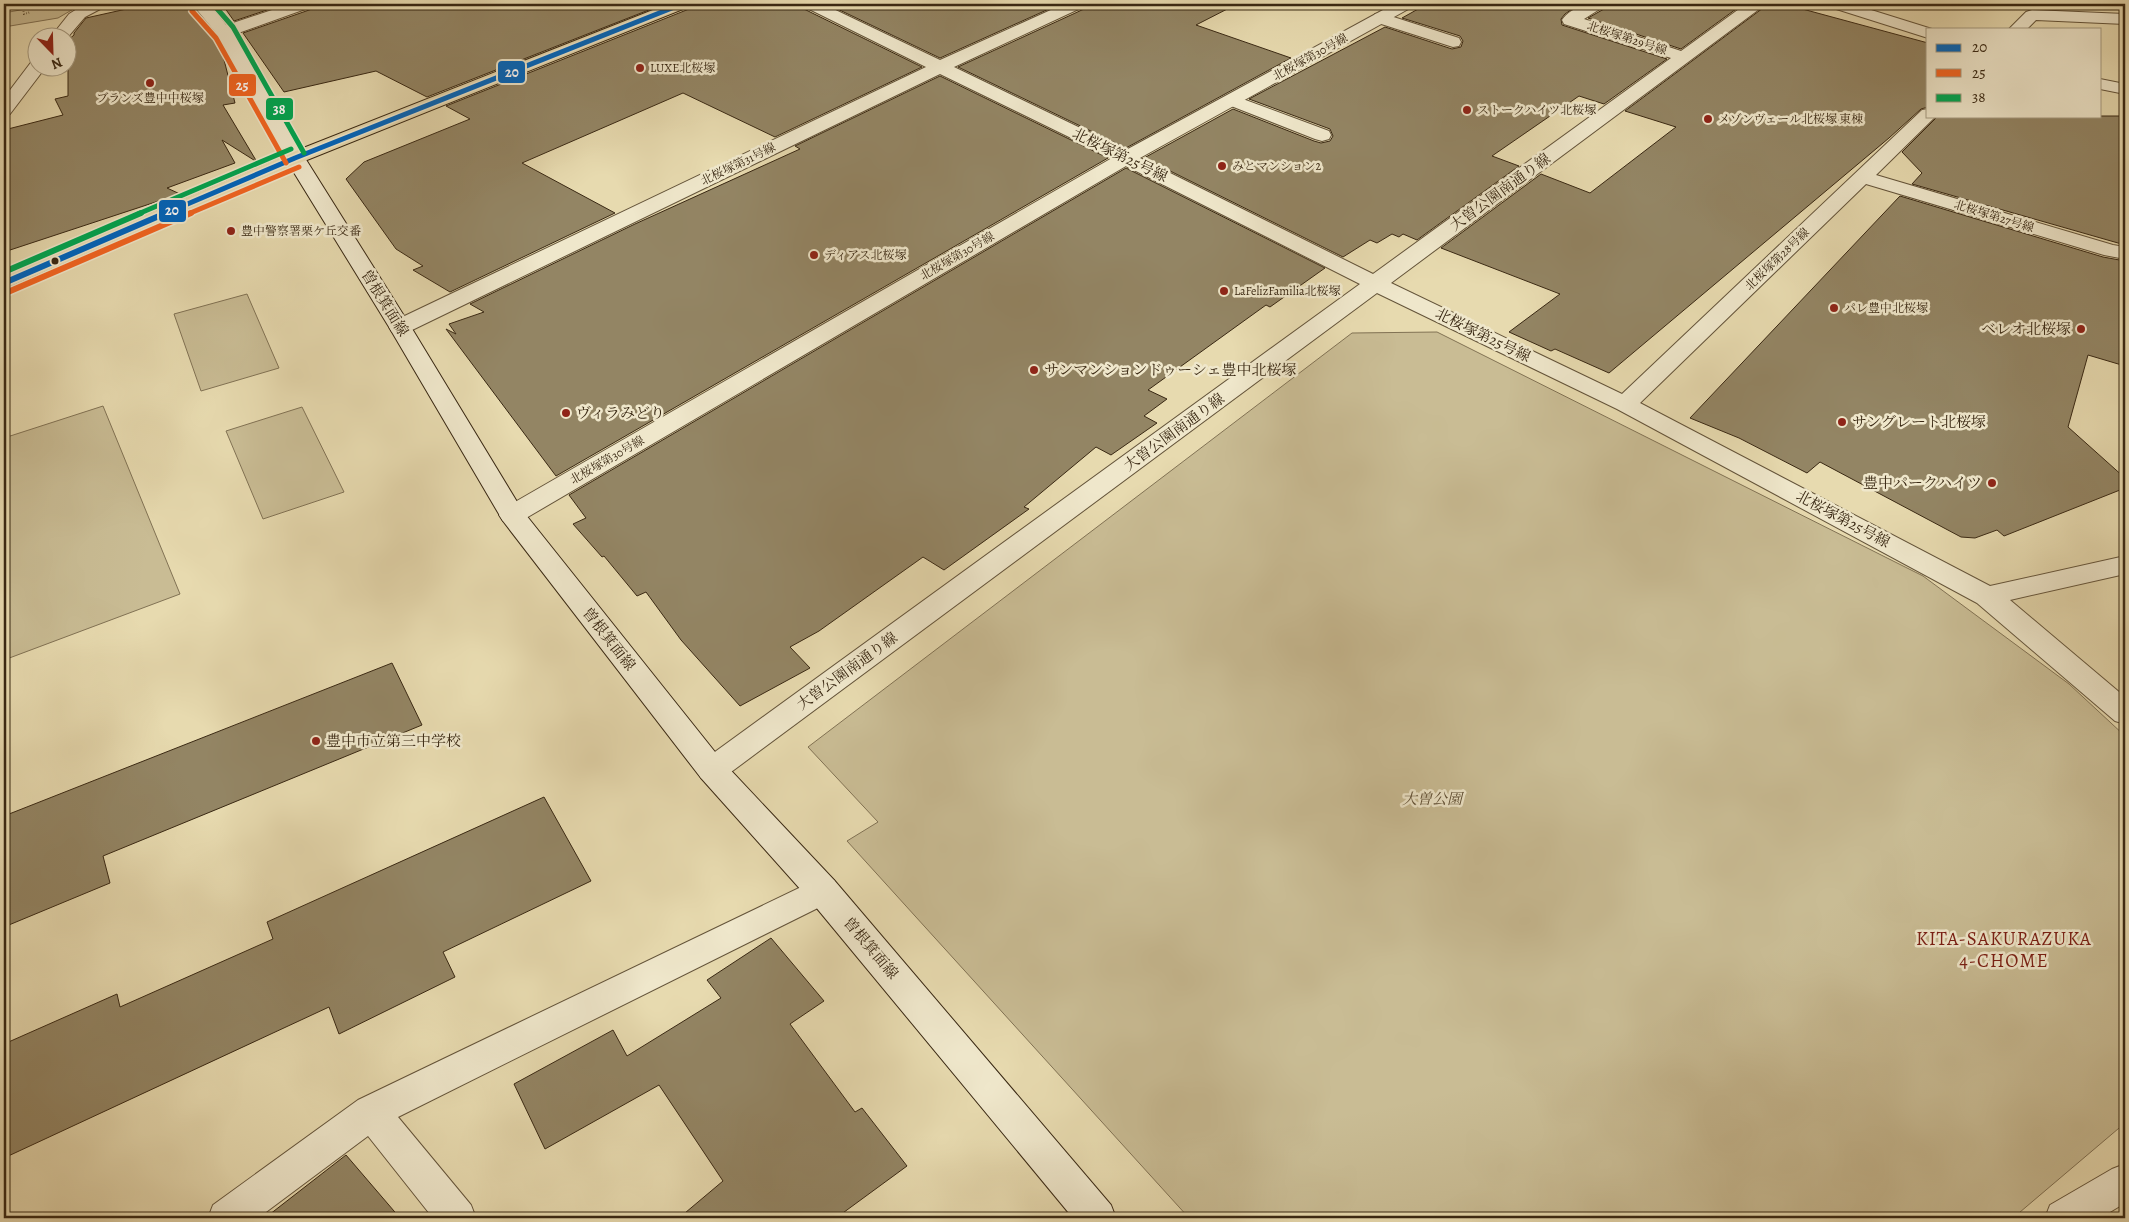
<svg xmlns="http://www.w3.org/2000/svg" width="2129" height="1222" font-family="Alegreya,'Noto Serif JP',serif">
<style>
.green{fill:#c9bc94;stroke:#817254}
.building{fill:#938564;stroke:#392813}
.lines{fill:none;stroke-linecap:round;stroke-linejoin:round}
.lane-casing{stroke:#64543a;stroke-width:2}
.street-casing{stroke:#64543a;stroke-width:2}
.secondary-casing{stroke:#392813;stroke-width:2}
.primary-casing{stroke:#392813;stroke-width:2}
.path{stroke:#392813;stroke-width:2;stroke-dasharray:0.5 2;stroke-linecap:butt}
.lane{fill:#efe7cb;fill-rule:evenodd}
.street{fill:#efe7cb;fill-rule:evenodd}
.secondary{fill:#efe7cb;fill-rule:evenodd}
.primary{fill:#e7daaf;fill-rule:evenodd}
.bus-1-far1-casing{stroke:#efe7cb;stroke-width:8}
.bus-1-casing{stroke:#efe7cb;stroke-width:9}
.bus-2-far1-casing{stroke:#efe7cb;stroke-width:8}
.bus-2-casing{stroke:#efe7cb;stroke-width:9}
.bus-3-far1-casing{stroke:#efe7cb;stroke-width:8}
.bus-3-casing{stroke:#efe7cb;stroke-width:9}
.bus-1-far1{stroke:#0065bd;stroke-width:5}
.bus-1{stroke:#0065bd;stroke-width:6}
.bus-2-far1{stroke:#f26522;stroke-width:5}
.bus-2{stroke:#f26522;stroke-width:6}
.bus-3-far1{stroke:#00a651;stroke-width:5}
.bus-3{stroke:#00a651;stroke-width:6}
.poi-dot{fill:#8f2418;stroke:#efe7cb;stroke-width:2}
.bus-dot{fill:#392813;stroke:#efe7cb;stroke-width:2}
.labels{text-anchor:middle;stroke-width:5;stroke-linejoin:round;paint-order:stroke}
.far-street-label{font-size:12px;fill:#392813;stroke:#efe7cb}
.far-poi-label{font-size:12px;fill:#392813;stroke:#efe7cb;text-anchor:start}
.street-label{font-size:15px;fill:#392813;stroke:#efe7cb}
.poi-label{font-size:15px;fill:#392813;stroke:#efe7cb;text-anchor:start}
.park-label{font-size:15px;font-style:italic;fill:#5d4d33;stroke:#efe7cb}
.near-neighbourhood-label{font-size:19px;letter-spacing:1px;fill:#7a1f14;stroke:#efe7cb}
.line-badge{stroke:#efe7cb;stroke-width:2}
.badge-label{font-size:14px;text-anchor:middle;font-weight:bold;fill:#fff}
</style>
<rect width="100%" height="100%" fill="#e7daaf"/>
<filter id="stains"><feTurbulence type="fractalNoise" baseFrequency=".004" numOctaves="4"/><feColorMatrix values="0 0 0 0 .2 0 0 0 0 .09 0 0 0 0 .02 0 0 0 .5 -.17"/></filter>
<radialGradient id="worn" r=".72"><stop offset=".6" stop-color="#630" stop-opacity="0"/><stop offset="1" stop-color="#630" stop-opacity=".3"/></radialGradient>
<g class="green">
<polygon points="52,4 82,4 58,18 4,27 4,13"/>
<polygon points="247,294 279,368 201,391 174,314"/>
<polygon points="1437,332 1923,576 2069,684 2125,736 2125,1123 2013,1218 1189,1218 847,841 878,822 808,747 1352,333"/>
<polygon points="103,406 180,594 4,660 4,438"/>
<polygon points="302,407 344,492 263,519 226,431"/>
</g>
<g class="building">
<polygon points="149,4 190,4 215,35 220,44 235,103 223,105 257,162 222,140 235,163 167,188 180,194 4,252 4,130 63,115 55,99 68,96 68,40 74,35 74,33 86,18"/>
<polygon points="222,4 285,4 234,21"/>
<polygon points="315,4 664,4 427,97 376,71 284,92 243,33 312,9"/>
<polygon points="692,4 801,4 804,9 922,67 775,137 683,93 522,163 615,213 450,292 413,270 423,266 396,249 346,179 364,162 470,119 446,106 689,9"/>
<polygon points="827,4 1060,4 940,58"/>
<polygon points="1087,4 1237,4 1196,25 1291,58 1126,148 958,67 1084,9"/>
<polygon points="1427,4 1586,4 1575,7 1565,14 1561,19 1562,25 1667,59 1604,104 1579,96 1492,156 1519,166 1417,240 1403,234 1399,237 1392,234 1377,243 1370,240 1343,257 1144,158 1233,109 1314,141 1321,143 1330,141 1333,136 1330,129 1249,99 1385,27 1452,49 1461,47 1463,41 1460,36 1402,18"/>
<polygon points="1607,4 1743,4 1681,49 1588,18 1604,9"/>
<polygon points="1766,4 1784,4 1928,43 1928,107 1921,109 1889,138 1609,373 1555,349 1551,351 1509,332 1560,294 1441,248 1541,174 1590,193 1676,127 1625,111 1763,8"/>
<polygon points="940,76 1108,158 556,476 446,329 456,334 449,324 484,312 470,304 635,224 800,149 795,146"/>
<polygon points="1938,116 2125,116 2125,245 1912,184 1922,173 1902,152"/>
<polygon points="1126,168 1325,268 1270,307 1266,305 1148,390 1167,399 1144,416 1157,423 1111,455 1096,447 1024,507 1029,509 944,570 923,557 819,631 790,647 810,668 740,706 681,640 646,592 637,596 604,556 602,557 573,524 586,518 569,495"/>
<polygon points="1900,196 2103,257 2125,261 2125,366 2088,355 2068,427 2125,478 2125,488 2004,536 1997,530 1975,538 1961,537 1820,462 1807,473 1739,438 1690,418"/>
<polygon points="392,663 422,725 103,856 110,883 4,927 4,816"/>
<polygon points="544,797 591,881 443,952 455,977 339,1034 329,1007 4,1158 4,1044 117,994 120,1007 273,939 267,922"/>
<polygon points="771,938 824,1001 790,1024 855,1112 862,1108 907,1166 836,1218 679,1218 723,1181 659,1085 545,1149 514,1084 613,1030 627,1056 721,998 707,980"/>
<polygon points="346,1155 400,1218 265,1218"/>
</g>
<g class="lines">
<g class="lane-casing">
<g id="lane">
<polygon points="1381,13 1459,38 1461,42 1459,46 1453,47 1375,22 1373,18 1375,14"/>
<polygon points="1232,95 1329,131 1331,135 1329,139 1322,141 1315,139 1226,104 1223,100 1226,96"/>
</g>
</g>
<g class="street-casing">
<g id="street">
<polygon points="85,4 106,4 104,7 85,17 67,38 50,38 69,14"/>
<polygon points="290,4 313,4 311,7 230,36 218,36 216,32 218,28"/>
<path d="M803,4H823L940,60L1064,4H1085L1083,7L954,67L1126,150L1394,4H1414L1412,7L1140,158L1373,274L1671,58L1564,24L1562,20C1572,6 1589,4 1605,4L1603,7L1584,19L1681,51L1746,4H1764L1762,7L1391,283L1622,394L1922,110L1928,109V116H1936L1934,118L1876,175L2113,245L2125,247V259L2104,255L1866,184L1640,403L1990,586L2125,556V574L2010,600L2125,697V724L2115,721L1977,603L1617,409L1377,293L723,778L712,782L701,778L697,770L701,762L1360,284L1126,166L521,521L512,523L503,521L499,515L503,509L1112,158L940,74L408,332L400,334L392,332L389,327L392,322L926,67L805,7Z"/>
<polygon points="1828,4 1852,4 1932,29 1928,29 1928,38 1830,7"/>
<polygon points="2032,10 2125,14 2125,24 2036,20 2027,29 2009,29 2026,12"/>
<polygon points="38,60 38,68 45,68 10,114 4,115 4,98 32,61"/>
<polygon points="2100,79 2125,84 2125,94 2100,89"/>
<polygon points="822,877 834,880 838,890 834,900 398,1117 471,1205 476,1218 433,1218 368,1136 258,1218 208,1218 213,1205 358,1100"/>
<polygon points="2125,1164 2125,1203 2100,1218 2045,1218 2050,1205 2112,1169"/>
</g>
</g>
<g class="secondary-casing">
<polygon id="secondary" points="192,4 209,4 232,32 305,158 411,327 522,510 723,762 834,880 1111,1205 1116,1218 1073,1218 810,900 701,778 503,521 389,327 285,158 217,34"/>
</g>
<g class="primary-casing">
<polygon id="primary" points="668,4 690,4 688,7 302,162 4,289 4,275 288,154"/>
</g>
<polyline class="path" points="22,4 24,14 31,12"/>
<use href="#lane" class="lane"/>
<use href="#street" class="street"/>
<use href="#secondary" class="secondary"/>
<use href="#primary" class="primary"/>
<g class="bus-1-far1-casing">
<polyline id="bus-1-far1" points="164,214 295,158 682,4"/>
</g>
<g class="bus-1-casing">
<polyline id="bus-1" points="4,283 166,213"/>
</g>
<g class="bus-2-far1-casing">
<g id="bus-2-far1">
<polyline points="192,11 216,38 286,163"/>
<polyline points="188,214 299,167"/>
</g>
</g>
<g class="bus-2-casing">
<polyline id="bus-2" points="8,292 191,213"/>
</g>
<g class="bus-3-far1-casing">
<g id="bus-3-far1">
<polyline points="213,4 233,27 304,153"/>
<polyline points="138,214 291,149"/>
</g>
</g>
<g class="bus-3-casing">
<polyline id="bus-3" points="4,272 141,213"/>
</g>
<use href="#bus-1-far1" class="bus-1-far1"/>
<use href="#bus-1" class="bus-1"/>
<use href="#bus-2-far1" class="bus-2-far1"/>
<use href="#bus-2" class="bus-2"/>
<use href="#bus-3-far1" class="bus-3-far1"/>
<use href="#bus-3" class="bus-3"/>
</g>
<g class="poi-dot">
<circle cx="640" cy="68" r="5"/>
<circle cx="150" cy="83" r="5"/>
<circle cx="1467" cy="110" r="5"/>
<circle cx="1708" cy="119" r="5"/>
<circle cx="1222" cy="166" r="5"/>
<circle cx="231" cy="231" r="5"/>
<circle cx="814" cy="255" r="5"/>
<circle cx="1224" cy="291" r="5"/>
<circle cx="1834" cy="308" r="5"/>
<circle cx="2081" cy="329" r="5"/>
<circle cx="1034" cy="370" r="5"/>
<circle cx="566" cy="413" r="5"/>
<circle cx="1842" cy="422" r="5"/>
<circle cx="1992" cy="483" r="5"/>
<circle cx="316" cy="741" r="5"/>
</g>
<circle class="bus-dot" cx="55" cy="261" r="4.5"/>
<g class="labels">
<g class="far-street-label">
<text transform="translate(1627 38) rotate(18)" y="4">北桜塚第29号線</text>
<text transform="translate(1310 57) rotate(-29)" y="4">北桜塚第30号線</text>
<text transform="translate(738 164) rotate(-26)" y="4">北桜塚第31号線</text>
<text transform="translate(1994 216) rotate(17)" y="4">北桜塚第27号線</text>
<text transform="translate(957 256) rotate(-30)" y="4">北桜塚第30号線</text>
<text transform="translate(1777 259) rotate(-44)" y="4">北桜塚第28号線</text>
<text transform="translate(607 460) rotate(-30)" y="4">北桜塚第30号線</text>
</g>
<g class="far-poi-label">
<text x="650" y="72">LUXE北桜塚</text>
<text x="150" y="102" text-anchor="middle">ブランズ豊中中桜塚</text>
<text x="1477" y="114">ストークハイツ北桜塚</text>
<text x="1718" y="123">メゾンヴェール北桜塚 東棟</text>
<text x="1232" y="170">みとマンション2</text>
<text x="241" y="235">豊中警察署栗ケ丘交番</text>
<text x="824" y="259">ディアス北桜塚</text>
<text x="1234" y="295">LaFelizFamilia北桜塚</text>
<text x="1844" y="312">パレ豊中北桜塚</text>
</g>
<g class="street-label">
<text transform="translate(1120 155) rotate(26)" y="5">北桜塚第25号線</text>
<text transform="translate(1500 192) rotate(-36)" y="5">大曽公園南通り線</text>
<text transform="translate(385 303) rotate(58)" y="5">曽根箕面線</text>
<text transform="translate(1483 335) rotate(26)" y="5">北桜塚第25号線</text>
<text transform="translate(1174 432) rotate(-36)" y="5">大曽公園南通り線</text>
<text transform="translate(1843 519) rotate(28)" y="5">北桜塚第25号線</text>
<text transform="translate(609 639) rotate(52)" y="5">曽根箕面線</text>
<text transform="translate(847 671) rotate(-36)" y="5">大曽公園南通り線</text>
<text transform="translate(871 948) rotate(50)" y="5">曽根箕面線</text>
</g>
<g class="poi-label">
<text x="2071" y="334" text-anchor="end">ベレオ北桜塚</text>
<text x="1044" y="375">サンマンションドゥーシェ豊中北桜塚</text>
<text x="576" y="418">ヴィラみどり</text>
<text x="1852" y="427">サングレート北桜塚</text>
<text x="1982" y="488" text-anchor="end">豊中パークハイツ</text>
<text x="326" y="746">豊中市立第三中学校</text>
</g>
<g class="park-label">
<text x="1432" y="804">大曽公園</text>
</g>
<g class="near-neighbourhood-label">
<text x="2004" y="945">KITA-SAKURAZUKA<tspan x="2004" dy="22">4-CHOME</tspan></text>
</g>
</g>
<g class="line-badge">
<rect x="497" y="60" width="29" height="24" rx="5" fill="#0065bd"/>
<rect x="228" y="73" width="29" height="24" rx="5" fill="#f26522"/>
<rect x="265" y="97" width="29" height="24" rx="5" fill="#00a651"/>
<rect x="158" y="199" width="29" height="24" rx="5" fill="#0065bd"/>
</g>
<g class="badge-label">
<text x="512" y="77">20</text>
<text x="242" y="90">25</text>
<text x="279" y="114">38</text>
<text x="172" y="215">20</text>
</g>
<rect width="2129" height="1222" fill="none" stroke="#e7daaf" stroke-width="20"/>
<rect x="5" y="5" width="2119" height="1212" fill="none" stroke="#392813" stroke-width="2.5"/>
<rect x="10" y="10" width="2109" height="1202" fill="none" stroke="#392813"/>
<rect x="1926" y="28" width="175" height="90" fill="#efe7cb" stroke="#a69b81"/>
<rect x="1936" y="44" width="25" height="8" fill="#0065bd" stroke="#a69b81"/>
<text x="1972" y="52" font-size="15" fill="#392813">20</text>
<rect x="1936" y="69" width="25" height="8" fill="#f26522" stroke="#a69b81"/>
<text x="1972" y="78" font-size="15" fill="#392813">25</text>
<rect x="1936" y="94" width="25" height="8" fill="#00a651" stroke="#a69b81"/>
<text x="1972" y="102" font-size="15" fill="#392813">38</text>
<g transform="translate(52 52) rotate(157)"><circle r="24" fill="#efe7cb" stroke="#a69b81"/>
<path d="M0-4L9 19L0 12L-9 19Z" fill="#8f2418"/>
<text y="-8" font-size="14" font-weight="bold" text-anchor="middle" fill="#392813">N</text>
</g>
<rect width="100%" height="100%" filter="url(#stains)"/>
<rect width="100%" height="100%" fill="url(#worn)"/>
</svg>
